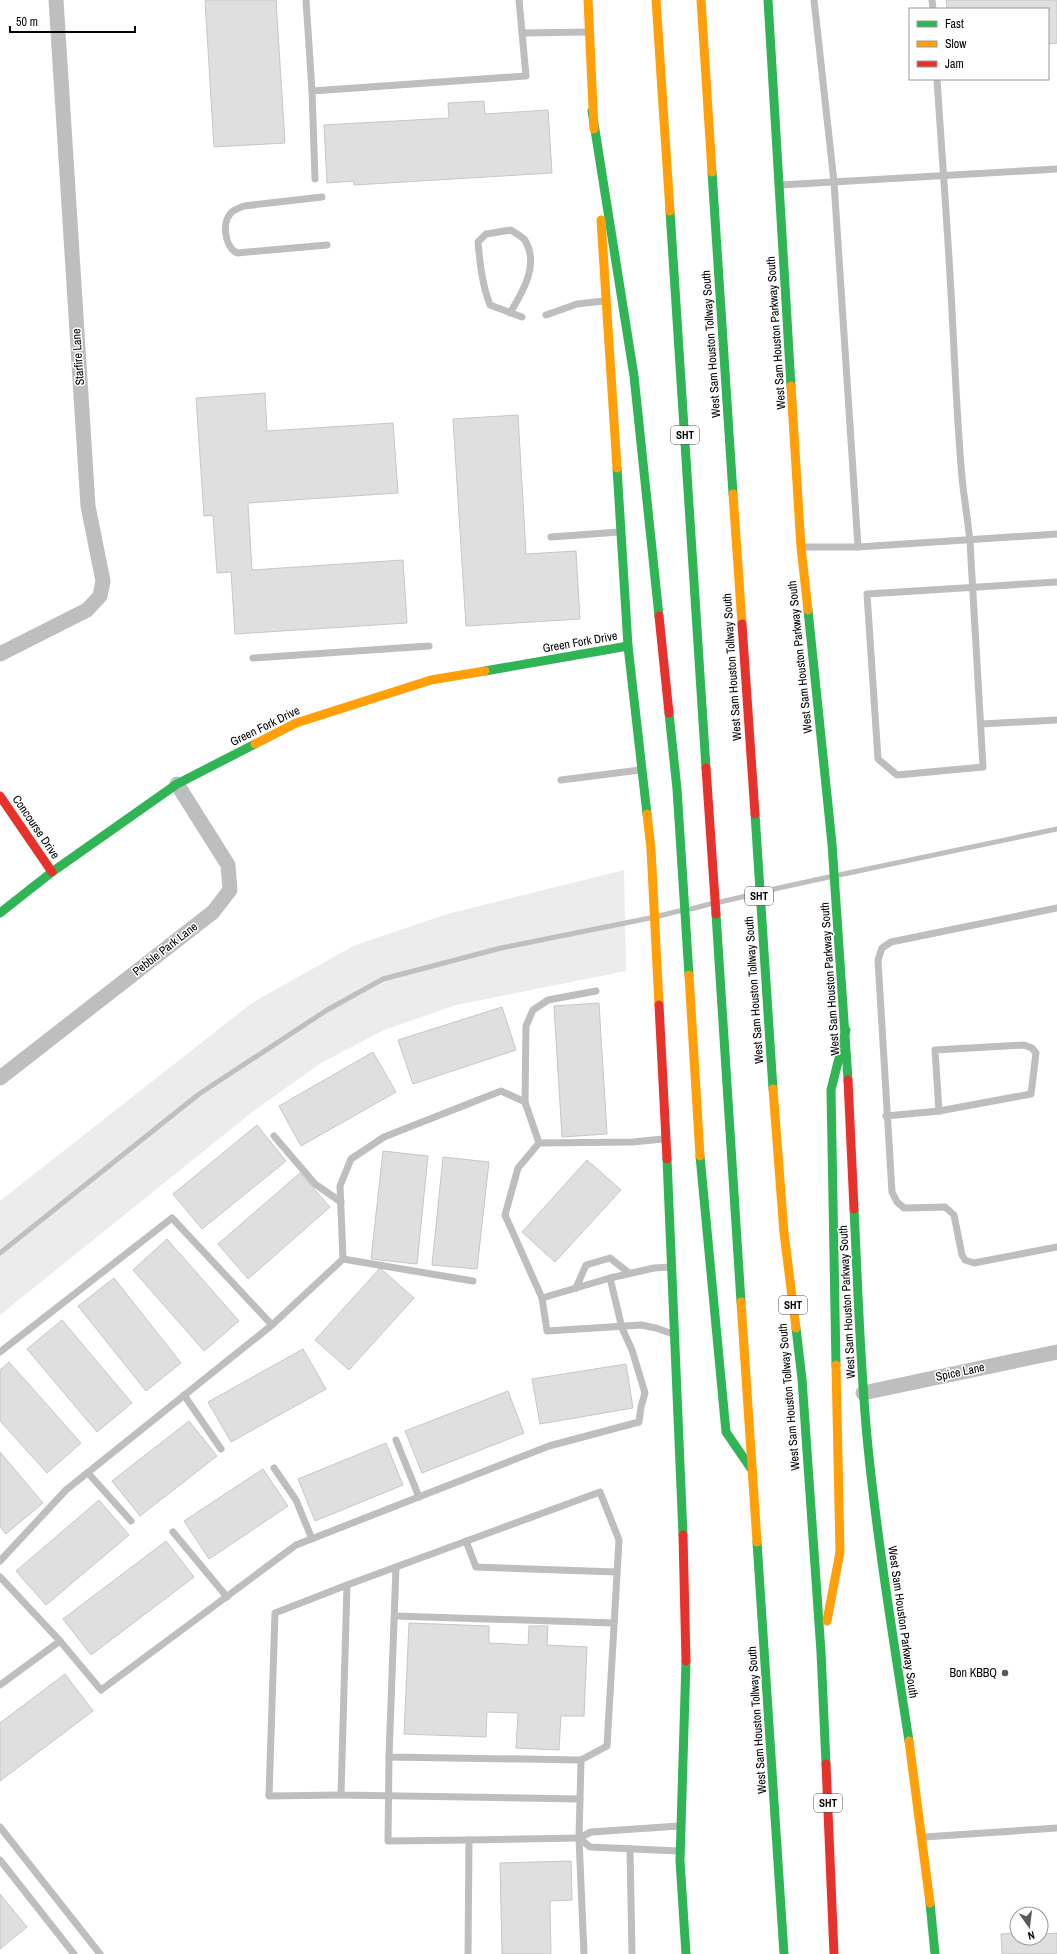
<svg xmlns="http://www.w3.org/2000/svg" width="1057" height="1954" font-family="'Archivo Narrow',sans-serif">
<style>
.green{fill:#ececec}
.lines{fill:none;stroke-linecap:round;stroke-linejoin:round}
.stream{stroke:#bfbfbf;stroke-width:5}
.building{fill:#dfdfdf;stroke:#c7c7c7}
.lane{stroke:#bebebe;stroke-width:7}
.street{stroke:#bebebe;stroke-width:15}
.fast{stroke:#30b455;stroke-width:9}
.slow{stroke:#ff9f0a;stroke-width:9}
.jam{stroke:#e5322d;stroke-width:9}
.poi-dot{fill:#595959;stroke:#fff;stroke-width:1.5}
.labels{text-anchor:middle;stroke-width:3;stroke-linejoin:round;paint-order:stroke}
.shield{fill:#fff;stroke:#4c4c4c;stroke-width:1}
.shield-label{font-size:11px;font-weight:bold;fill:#000}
.street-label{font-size:12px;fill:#000;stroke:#fff}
.poi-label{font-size:12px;fill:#000;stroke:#fff;text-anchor:end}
</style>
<rect width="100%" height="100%" fill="#fff"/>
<polygon class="green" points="624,870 626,971 456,1005 384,1030 321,1063 251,1113 0,1315 0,1201 252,1003 353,946 447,914"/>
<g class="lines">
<g class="stream">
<polyline points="839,875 1057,829"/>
<polyline points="765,891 829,877"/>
<polyline points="720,902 755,894"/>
<polyline points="691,909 710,904"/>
<polyline points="659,916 679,911"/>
<polyline points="0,1253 199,1094 327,1010 383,979 501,948 650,918"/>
</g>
</g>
<g class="building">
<polygon points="205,0 276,0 285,143 214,147"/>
<polygon points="946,0 1057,0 1057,43 1048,44 1048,9 947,9"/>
<polygon points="484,101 485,114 548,110 552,173 354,185 354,181 327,183 324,125 449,118 448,103"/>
<polygon points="265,393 267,431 393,423 398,493 248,503 252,570 403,560 407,623 235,634 231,572 217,573 213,515 204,516 196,398"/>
<polygon points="518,415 526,554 576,551 580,619 466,626 453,419"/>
<polygon points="599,1003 607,1134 562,1137 554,1006"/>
<polygon points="502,1007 516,1050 413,1084 398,1040"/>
<polygon points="373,1052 396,1092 301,1146 279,1106"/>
<polygon points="257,1125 286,1161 202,1229 173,1194"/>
<polygon points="383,1151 428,1156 417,1264 371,1259"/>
<polygon points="443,1157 489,1162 477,1269 432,1265"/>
<polygon points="587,1160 621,1190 555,1262 522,1232"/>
<polygon points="300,1173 330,1207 248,1279 218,1244"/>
<polygon points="167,1239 239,1321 204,1351 133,1270"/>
<polygon points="380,1268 414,1298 349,1370 315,1340"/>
<polygon points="114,1278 181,1363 146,1391 78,1306"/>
<polygon points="62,1320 132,1403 97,1432 27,1349"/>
<polygon points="303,1349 326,1389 231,1442 208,1402"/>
<polygon points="9,1362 81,1443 47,1473 0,1421 0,1370"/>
<polygon points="626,1364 633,1408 540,1424 532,1379"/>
<polygon points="508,1391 524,1433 422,1473 405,1431"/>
<polygon points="189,1421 217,1456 140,1516 112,1481"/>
<polygon points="386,1443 403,1485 315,1521 298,1479"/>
<polygon points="0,1452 43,1503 6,1534 0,1527"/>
<polygon points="263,1469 288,1506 209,1559 184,1521"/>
<polygon points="99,1500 129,1535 46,1605 16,1571"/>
<polygon points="166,1541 194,1577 91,1655 63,1619"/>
<polygon points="409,1623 489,1626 489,1643 528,1645 529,1626 548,1626 547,1645 587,1647 584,1716 561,1716 559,1750 516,1748 518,1713 487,1712 486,1737 404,1734"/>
<polygon points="65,1674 93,1711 0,1781 0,1723"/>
<polygon points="571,1861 572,1900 550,1901 551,1954 502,1954 500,1863"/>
<polygon points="0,1894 27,1927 0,1949"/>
<polygon points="1017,1933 1017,1938 1041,1938 1041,1934 1057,1933 1057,1954 1002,1954 1001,1934"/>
</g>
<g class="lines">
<g class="lane">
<polyline points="306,0 312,91 315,179"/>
<polyline points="814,0 834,182 858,547"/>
<polyline points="932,0 933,9"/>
<polyline points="522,33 588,32"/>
<path d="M937,79C942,156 948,233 952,311C955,366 957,422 962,477C964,499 968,520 970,542C975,617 978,692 983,767L897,775L878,759L867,594L1057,582"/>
<polyline points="312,91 526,76 519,0"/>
<polyline points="781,185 1057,169"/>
<path d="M322,197L244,206C241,207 236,209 233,211C221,220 224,246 237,253L327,245"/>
<path d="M510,313C522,293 539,266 526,242C524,237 516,234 511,230L486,234L478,242C480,264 482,284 490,305L522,317"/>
<polyline points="546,315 577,304 604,301"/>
<polyline points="551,537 619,532"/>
<polyline points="803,547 858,547 1057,534"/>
<polyline points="253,658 429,646"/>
<polyline points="981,724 1057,720"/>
<polyline points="561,780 640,770"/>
<polyline points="1057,908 891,942 882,948 878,960 892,1192 897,1202 904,1208 945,1207 954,1215 962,1255 965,1260 974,1263 1057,1247"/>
<polygon points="1024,1045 1032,1048 1036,1053 1031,1094 939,1111 935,1050"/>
<polyline points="525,1102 526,1026 533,1010 548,1000 596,991"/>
<polyline points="886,1116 939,1111"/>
<polyline points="274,1136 315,1184 341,1202"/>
<polyline points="539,1143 633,1142 663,1139"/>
<polyline points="343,1259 473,1281"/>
<polyline points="610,1278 654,1268 670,1267"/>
<polyline points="576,1288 586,1265 610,1258 629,1273"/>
<polyline points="542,1298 547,1331 641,1325 656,1328 673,1334"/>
<polyline points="0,1352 172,1218 272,1325"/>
<polyline points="184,1395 221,1449"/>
<polyline points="396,1440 419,1497"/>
<polyline points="274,1468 296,1500 312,1539"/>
<polyline points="88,1473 131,1521"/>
<polyline points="173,1532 227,1597"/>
<polyline points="466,1541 476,1567 617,1572"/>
<polyline points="0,1561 66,1490 272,1325 343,1259 340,1186 351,1159 384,1137 501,1091 525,1102 539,1143 518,1168 505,1215 542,1298 610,1278 622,1328 632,1350 645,1393 641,1407 639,1422 549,1446 296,1545 101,1690 60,1641 0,1577"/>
<polyline points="396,1567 389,1757 581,1760 579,1838 584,1954"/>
<polyline points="395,1616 614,1623"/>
<polyline points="0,1685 60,1641"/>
<polyline points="389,1757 388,1841 469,1840"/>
<polyline points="341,1795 269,1796 275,1613 347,1585"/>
<polyline points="580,1799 341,1795 347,1585 600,1492 619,1540 607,1746 581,1760"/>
<polyline points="0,1827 100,1954"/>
<polyline points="924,1837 1057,1828"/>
<polyline points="630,1849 632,1954"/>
<polyline points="679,1851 590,1847 579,1838 591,1832 679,1826"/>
<polyline points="0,1860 74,1954"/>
<polyline points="468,1954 469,1840 579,1838"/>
</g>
<g class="street">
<polyline points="0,654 87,610 100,596 103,581 88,506 56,0"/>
<polyline points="0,1078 213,912 230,890 228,865 177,784"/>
<polyline points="863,1393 1057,1352"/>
</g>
<g class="fast">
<polyline points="768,0 791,386"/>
<polyline points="592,111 634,376 659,616"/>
<polyline points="712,172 733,494"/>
<polyline points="670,211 706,768"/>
<polyline points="617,468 628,646 647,814"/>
<polyline points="808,610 832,844 848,1080"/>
<polyline points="485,671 628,646"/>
<polyline points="669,713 677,789 689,975"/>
<polyline points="755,814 773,1089"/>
<polyline points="0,913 52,872 177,784 255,744"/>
<polyline points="716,914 741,1302"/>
<polyline points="700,1156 726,1432 752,1470"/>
<polyline points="667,1159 683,1535"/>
<path d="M854,1209C858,1288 860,1368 868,1447C878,1546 894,1643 909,1741"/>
<polyline points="796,1328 802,1379 821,1652 826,1764"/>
<polyline points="836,1365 831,1090 846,1030"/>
<polyline points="757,1542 784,1954"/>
<polyline points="930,1903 935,1954"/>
<polyline points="686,1954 680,1861 686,1661"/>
</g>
<g class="slow">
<polyline points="588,0 594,129"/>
<polyline points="656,0 670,211"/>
<polyline points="701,0 712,172"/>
<polyline points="601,220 617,468"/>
<polyline points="791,386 801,547 808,610"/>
<polyline points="733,494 742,624"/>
<polyline points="255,744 296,723 431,680 485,671"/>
<polyline points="647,814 651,849 659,1005"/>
<polyline points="689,975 700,1156"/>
<polyline points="773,1089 784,1233 796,1328"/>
<polyline points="741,1302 757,1542"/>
<polyline points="827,1621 840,1552 836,1365"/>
<polyline points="909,1741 930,1903"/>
</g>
<g class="jam">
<polyline points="659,616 669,713"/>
<polyline points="742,624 755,814"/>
<polyline points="706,768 716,914"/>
<polyline points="0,796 52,872"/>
<polyline points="659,1005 667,1159"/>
<polyline points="848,1080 854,1209"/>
<polyline points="683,1535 686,1661"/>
<polyline points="826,1764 834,1954"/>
</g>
</g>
<circle class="poi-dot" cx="1005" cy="1673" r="4"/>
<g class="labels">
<g class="shield">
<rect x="671" y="426" width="28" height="18" rx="3"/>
<rect x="745" y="887" width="28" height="18" rx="3"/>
<rect x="779" y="1296" width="28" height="18" rx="3"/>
<rect x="814" y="1794" width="28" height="18" rx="3"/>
</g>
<g class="shield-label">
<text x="685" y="439">SHT</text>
<text x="759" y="900">SHT</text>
<text x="793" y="1309">SHT</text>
<text x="828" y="1807">SHT</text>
</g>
<g class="street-label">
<text transform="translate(776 333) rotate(-94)" y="4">West Sam Houston Parkway South</text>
<text transform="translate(711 344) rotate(-94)" y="4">West Sam Houston Tollway South</text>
<text transform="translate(78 357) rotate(-94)" y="4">Starfire Lane</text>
<text transform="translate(580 642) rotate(-10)" y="4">Green Fork Drive</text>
<text transform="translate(800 657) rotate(-96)" y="4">West Sam Houston Parkway South</text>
<text transform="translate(732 667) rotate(-94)" y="4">West Sam Houston Tollway South</text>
<text transform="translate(265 726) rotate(-26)" y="4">Green Fork Drive</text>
<text transform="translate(36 827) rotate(56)" y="4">Concourse Drive</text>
<text transform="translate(165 949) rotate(-38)" y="4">Pebble Park Lane</text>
<text transform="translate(830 979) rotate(-94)" y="4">West Sam Houston Parkway South</text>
<text transform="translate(754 990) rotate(-94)" y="4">West Sam Houston Tollway South</text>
<text transform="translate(847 1302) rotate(-93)" y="4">West Sam Houston Parkway South</text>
<text transform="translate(960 1372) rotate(-12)" y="4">Spice Lane</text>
<text transform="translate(789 1397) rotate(-95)" y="4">West Sam Houston Tollway South</text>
<text transform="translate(903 1622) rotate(82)" y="4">West Sam Houston Parkway South</text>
<text transform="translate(757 1720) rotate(-94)" y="4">West Sam Houston Tollway South</text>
</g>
<g class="poi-label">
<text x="997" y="1677">Bon KBBQ</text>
</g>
</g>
<rect x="909" y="8" width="140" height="72" fill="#ffffff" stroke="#999999"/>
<rect x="917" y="21" width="20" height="6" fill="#30b455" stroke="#999999"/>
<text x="945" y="28" font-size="12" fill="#000000">Fast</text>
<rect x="917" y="41" width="20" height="6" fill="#ff9f0a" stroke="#999999"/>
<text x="945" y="48" font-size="12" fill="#000000">Slow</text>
<rect x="917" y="61" width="20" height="6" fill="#e5322d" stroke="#999999"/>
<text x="945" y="68" font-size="12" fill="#000000">Jam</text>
<g transform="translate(1029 1926) rotate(166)"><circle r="19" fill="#ffffff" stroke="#999999"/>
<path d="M0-3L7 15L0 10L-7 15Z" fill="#595959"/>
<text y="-6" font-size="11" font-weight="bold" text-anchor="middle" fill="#000000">N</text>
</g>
<path d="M10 26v6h125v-6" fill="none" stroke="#000000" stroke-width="2"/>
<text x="16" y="26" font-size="12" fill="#000000" stroke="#ffffff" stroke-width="3" paint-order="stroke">50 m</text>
</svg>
